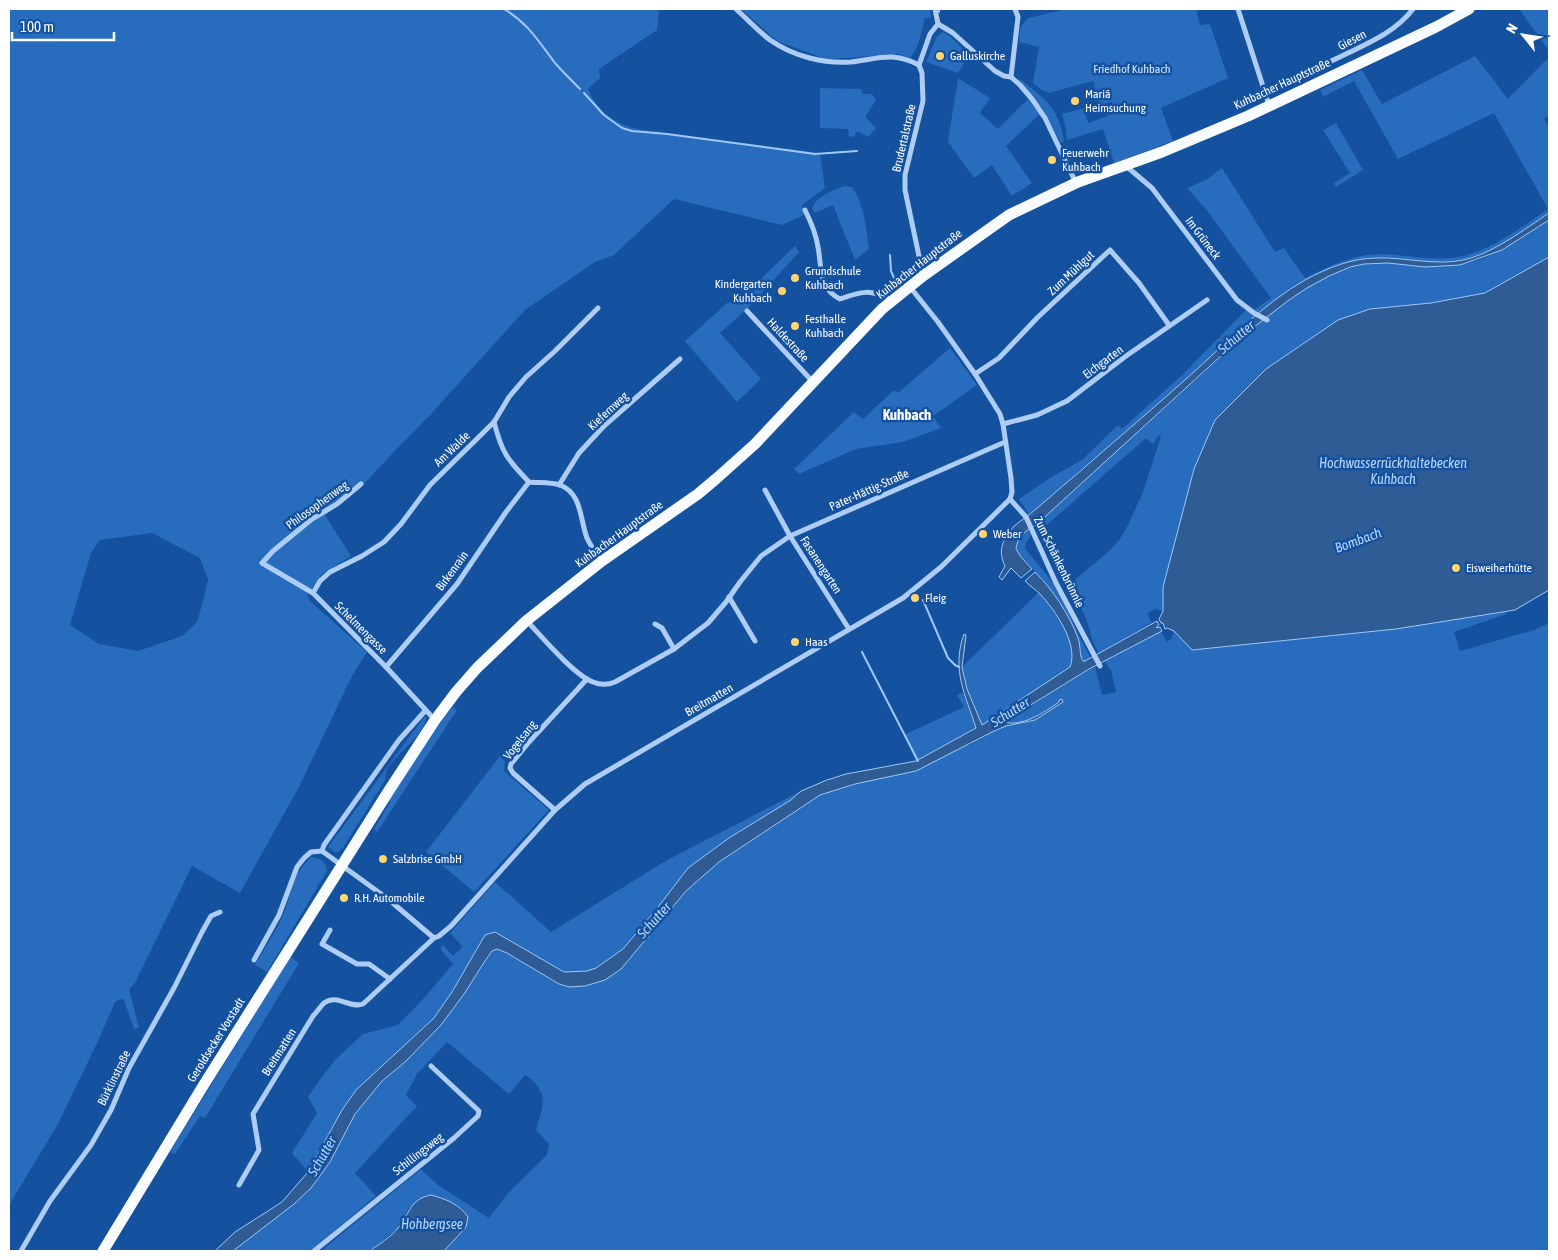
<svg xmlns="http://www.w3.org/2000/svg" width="1558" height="1260" font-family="'Asap Condensed',sans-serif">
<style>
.green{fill:#276cbd;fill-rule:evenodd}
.water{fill:#2f5c95;stroke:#9fc8f7}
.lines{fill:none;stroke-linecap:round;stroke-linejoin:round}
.stream{stroke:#9fc8f7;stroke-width:2}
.street{stroke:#adcdf4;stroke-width:5}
.primary{stroke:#f9fcff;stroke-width:11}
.poi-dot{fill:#ffd56f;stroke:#14519f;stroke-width:2}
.labels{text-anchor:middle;stroke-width:5;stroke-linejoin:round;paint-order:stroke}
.street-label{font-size:12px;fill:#fff;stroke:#14519f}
.poi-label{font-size:12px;fill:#fff;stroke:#14519f;text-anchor:start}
.park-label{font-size:12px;fill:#d5e8fd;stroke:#14519f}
.water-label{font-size:14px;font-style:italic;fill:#b9d7fa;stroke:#14519f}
.quarter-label{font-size:15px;font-weight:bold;fill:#fff;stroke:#14519f}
</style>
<rect width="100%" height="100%" fill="#14519f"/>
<g class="green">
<path d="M9,9H659L657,30L599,69L600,78L588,89C597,111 614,123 636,129L820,153L825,188L802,205L804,215L782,225L674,199L614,255L595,262L525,310L431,414L390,456L363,485L325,515L351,556L322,574L307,595L310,601L367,652L352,676L299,787L240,893L192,866L135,983L129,989L139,1028L134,1029L124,1000L120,999L115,1002L99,1039L58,1124L9,1205ZM152,533L200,558L208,580L203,601L197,622L182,636L138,651L99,644L70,625L91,553L100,540Z"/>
<path d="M741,9H930L931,18H925C921,31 920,47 910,58L898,54L832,59L820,57L777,41Z"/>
<polygon points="1066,9 1196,9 1200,25 1210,24 1228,78 1161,108 1173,141 1114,163 1103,129 1067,140 1066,129 1062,114 1084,108 1088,123 1108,116 1106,110 1114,108 1112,102 1099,105 1093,81 1049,93 1042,90 1033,83 1039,47 1019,42 1020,28 1028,18"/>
<polygon points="1519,9 1549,9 1549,51"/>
<polygon points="943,32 951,37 969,55 958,73 926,62 937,36"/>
<path d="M1475,56L1508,99L1549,57V116L1544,119L1549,127V213C1525,229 1492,254 1464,260C1438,266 1403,257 1377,258C1352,258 1327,268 1305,280C1263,304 1230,339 1195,371C1157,406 1117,439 1078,472C1062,486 1046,503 1029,514L1019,499L1053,476L1082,460L1118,425L1122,429L1182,375L1250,306L1254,310L1271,298L1205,208L1187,188L1206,180L1222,168L1275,252L1284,248L1305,278C1328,267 1351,255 1377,254C1401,254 1426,260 1450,258C1486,255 1519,229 1548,209L1494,113L1398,159L1354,81L1323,97L1320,90L1362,70L1382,104Z"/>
<polygon points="958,78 990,98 980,113 998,129 1028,99 1040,114 1006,146 1032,183 1012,196 992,165 974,178 948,142"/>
<path d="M1020,79C1045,99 1059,108 1064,141L1061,143L1044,111L1019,81Z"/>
<polygon points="820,88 861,89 863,94 872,94 876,100 865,117 876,128 868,137 857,131 854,137 849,136 848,129 820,128"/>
<polygon points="1336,123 1363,170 1336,187 1334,183 1350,173 1323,130"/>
<path d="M844,186L852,187C865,205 866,228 869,249L855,260L833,205L815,213L812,209C817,195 832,191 844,186Z"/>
<path d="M1549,220V268L1477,575L1507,614L1454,632L1460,651L1534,630L1549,623V1251H444L466,1227L468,1217L409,1208L398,1228L370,1251H321L421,1169L438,1185L489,1218L508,1193L547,1155L549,1144L536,1130C543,1106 550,1091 525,1075L509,1094L447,1042L417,1074L406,1095L417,1106L355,1173L376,1196L310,1251H233L294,1204L311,1188L330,1162L355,1114L382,1081L405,1062L441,1025L485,961L492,951L497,949L507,953L559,984L569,987L585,986L663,920L686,891L719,862L820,795L832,790L842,789L969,745L994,731L1006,726L1035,720L1059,702C1042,713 1024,726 1002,723L1095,666L1102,695L1116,692L1111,670L1104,661L1161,632L1167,642L1171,639L1174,631L1167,628L1161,618L1163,611L1155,609L1148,613L1151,623L1099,653C1091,642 1090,628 1085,616C1080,604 1071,597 1070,584L1109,551L1120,539L1128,525L1143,492L1161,436L1159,435L1153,444L1146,438L1041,530L1037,524C1090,475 1144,427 1197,379C1235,344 1284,294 1331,275C1349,267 1367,262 1386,263C1410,264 1434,269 1458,265C1491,260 1521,238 1549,220Z"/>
<polygon points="795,246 799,252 749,307 720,333 761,379 737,402 685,341 727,303 737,302"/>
<polygon points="950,348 977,385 933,416 941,428 903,442 856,449 799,474 794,469 854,412 863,419 894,390 898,393"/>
<path d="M1028,529L1031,535L1026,543L1025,548C1034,561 1045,571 1054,585C1068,608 1077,634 1091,658L1085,661L1081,660L1080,648L1078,638L1059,601L1043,580L1017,552L1016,544L1019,538Z"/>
<path d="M1039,592C1054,610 1079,642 1070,667L982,726L967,689L962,667Z"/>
<polygon points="963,693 976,728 916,761 904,735 964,707 957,695"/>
<polygon points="453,707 457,710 377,832 374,829 389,804 391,793 444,717"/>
<path d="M424,717H426C427,733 396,754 388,768C386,772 385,776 385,780L343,848L338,852H335L328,847Z"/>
<polygon points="500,756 505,762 504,771 549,810 474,892 426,852"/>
<polygon points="801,791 791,800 729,838 688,868 655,911 623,949 596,968 587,971 564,972 495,932 485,935 452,992 434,1018 356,1090 342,1110 308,1172 292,1153 317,1113 308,1097 321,1078 336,1059 363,1034 398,1025 425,997 453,964 440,949 443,945 453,956 463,947 450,933 495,882 551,932 667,860"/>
<path d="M312,857C320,858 327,863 327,871L267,972L255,965C264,949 274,934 282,918C291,897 293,871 312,857Z"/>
<polygon points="290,957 299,963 205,1118 200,1116 175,1154 170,1152"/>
</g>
<g class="water">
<path d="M1549,213V220L1502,250L1460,265L1425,267L1388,263L1364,264L1350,267L1329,276L1307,288L1289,300L1245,334L1037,524C1027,530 1017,536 1016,549L1021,557L1032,569L1021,578L1011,568L1002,580L999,577L1005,566C997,549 1003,540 1014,526C1037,510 1057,490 1078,473C1117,439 1156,406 1195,371C1230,339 1263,304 1305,280C1327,268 1352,258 1377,258C1404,257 1437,266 1463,260C1492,254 1525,229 1549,213Z"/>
<polygon points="1549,257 1549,590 1515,610 1396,629 1192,650 1174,631 1167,628 1165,629 1163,623 1161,623 1159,619 1163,611 1163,587 1194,469 1215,420 1266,369 1338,320 1370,309 1431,303 1485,293"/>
<path d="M1035,572C1053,590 1069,614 1078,638C1081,646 1079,655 1083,661H1085L1157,621L1159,625L1156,627L1157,628L1160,627L1162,631L1089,669L1003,722C1023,727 1043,713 1059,702V700L1062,699L1063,702L1035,720L1006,726L994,731L916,771L855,784L820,795L719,862L686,891L621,969L605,980L585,986L569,987L559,984L507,953L497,949L492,951L485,961L464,994L441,1025L405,1062L382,1081L355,1114L330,1162L311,1188L294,1204L233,1251H215L235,1232L282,1202L308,1172L342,1110L356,1090L434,1018L452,992L485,935L495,932L564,972L587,971L596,968L623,949L655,911L688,868L729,838L791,800L801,791L827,780L846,774L916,761L976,728C966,696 951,670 964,634L966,635L962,667L967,689L982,725L1070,667C1079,644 1055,610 1040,594C1035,589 1030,586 1025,581Z"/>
<path d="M431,1195C446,1199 459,1204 468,1217L466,1227L444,1251H370C379,1244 391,1237 398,1228C410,1213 410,1199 431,1195Z"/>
</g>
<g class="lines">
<g class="stream">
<path d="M504,9C528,23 539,42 555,63C563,72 572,81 580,89"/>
<polyline points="939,9 939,12"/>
<polyline points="584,93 604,115 622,128 632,131 667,134 815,154 857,151"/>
<polyline points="890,255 891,271 898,287"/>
<polyline points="923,600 948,658 955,665 959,667"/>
<polyline points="862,652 918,761"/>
</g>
<g class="street">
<path d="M736,9C747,19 758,31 770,40C793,56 823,64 851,62C878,59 892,51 919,65"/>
<polyline points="1238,9 1269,105"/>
<polyline points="938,24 953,33 995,71 1004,76 1011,77 1020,85 1032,99 1045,118 1076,183"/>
<polyline points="1011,77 1018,17 1015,9"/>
<path d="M1265,90C1294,78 1322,66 1350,52C1373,41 1397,30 1413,9"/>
<polyline points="1126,166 1152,188 1237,300 1254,313 1267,320"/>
<path d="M805,210C811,222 816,234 818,247C822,268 818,288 840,299C862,291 870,289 892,300"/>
<polyline points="923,275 905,190 905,175 923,101 922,73 919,65 930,34 938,24 935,9"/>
<polyline points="910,287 938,322 975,374 1000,414 1003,424 1011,478 1012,492 1010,499"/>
<polyline points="747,311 813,382"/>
<polyline points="975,374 999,358 1038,317 1110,250 1139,283 1169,325"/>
<path d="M494,422C502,453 507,459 529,482C538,483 551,482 560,485C582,493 580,520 587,538C591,547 597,554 602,561"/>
<polyline points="1003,424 1037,415 1067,401 1126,356 1207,300"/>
<polyline points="361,484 337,504 312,519 273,551 262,563 313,593 386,667 435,720"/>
<polyline points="559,485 579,453 604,426 680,359"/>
<polyline points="765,490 790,536 849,629"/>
<polyline points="1010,499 1026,517 1056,583 1100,666"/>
<polyline points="313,593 320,581 330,572 362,556 384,542 401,524 430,485 494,422 509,397 526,377 555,351 598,308"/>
<polyline points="729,597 755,641"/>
<path d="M527,621C542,637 574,675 593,682C600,685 608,685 615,682L674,649L708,623L726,602L740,582L761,556L790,536L1005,442"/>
<polyline points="655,624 662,628 674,649"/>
<polyline points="386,667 457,584 506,512 529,482"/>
<polyline points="425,711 399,740 324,845 322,851 388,899 434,938 439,936 451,926 555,810 585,784 903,598 941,567 1010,499"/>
<polyline points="555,810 513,773 510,768 511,764 529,742 587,679"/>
<polyline points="330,930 322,944 357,964 369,964 390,979"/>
<polyline points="254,960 279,915 297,867 304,858 311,852 322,851"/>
<path d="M239,1185L259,1150L253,1114L313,1016C317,1012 320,1007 324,1003C337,993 350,1009 363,1004L434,938"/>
<polyline points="21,1251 50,1201 91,1145 111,1110 129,1068 174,988 202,932 211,916 220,912"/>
<polyline points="314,1251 454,1138 478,1116 479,1111 431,1066"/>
</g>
<polyline class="primary" points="103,1251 203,1086 388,792 435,720 456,692 477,668 526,621 602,561 698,494 717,478 755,444 882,309 923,276 1009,215 1078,182 1162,152 1248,116 1436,27 1469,9"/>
</g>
<g class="poi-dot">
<circle cx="940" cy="56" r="5"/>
<circle cx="1075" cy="101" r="5"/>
<circle cx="1052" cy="160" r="5"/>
<circle cx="795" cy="278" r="5"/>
<circle cx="782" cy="291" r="5"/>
<circle cx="795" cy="326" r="5"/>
<circle cx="983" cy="534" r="5"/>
<circle cx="1456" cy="568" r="5"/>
<circle cx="915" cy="598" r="5"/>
<circle cx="795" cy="642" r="5"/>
<circle cx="383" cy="859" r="5"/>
<circle cx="344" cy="898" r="5"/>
</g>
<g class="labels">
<g class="street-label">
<text transform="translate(1352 40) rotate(-27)" y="4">Giesen</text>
<text transform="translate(1282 84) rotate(-25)" y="4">Kuhbacher Hauptstraße</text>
<text transform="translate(904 138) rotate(-77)" y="4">Brudertalstraße</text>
<text transform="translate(1203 238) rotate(53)" y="4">Im Grüneck</text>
<text transform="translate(919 264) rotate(-38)" y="4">Kuhbacher Hauptstraße</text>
<text transform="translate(1071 273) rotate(-43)" y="4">Zum Mühlgut</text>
<text transform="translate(788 340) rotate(47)" y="4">Haldestraße</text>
<text transform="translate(1103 362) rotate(-37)" y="4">Eichgarten</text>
<text transform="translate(608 411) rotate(-43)" y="4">Kiefernweg</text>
<text transform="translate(452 449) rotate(-44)" y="4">Am Walde</text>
<text transform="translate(869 490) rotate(-24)" y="4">Pater-Hättig-Straße</text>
<text transform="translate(317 505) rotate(-36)" y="4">Philosophenweg</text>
<text transform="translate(619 534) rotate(-36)" y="4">Kuhbacher Hauptstraße</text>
<text transform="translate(1059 562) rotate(64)" y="4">Zum Schänkenbrünnle</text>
<text transform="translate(821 565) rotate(57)" y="4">Fasanengarten</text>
<text transform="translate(452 571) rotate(-54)" y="4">Birkenrain</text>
<text transform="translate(361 628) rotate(45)" y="4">Schelmengasse</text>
<text transform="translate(709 700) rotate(-30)" y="4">Breitmatten</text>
<text transform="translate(520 740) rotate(-52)" y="4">Vogelsang</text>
<text transform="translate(216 1040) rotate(-58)" y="4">Geroldsecker Vorstadt</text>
<text transform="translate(279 1052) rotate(-58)" y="4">Breitmatten</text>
<text transform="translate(114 1078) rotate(-64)" y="4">Bürklinstraße</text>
<text transform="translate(418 1154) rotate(-38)" y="4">Schillingsweg</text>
</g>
<g class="poi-label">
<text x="950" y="60">Galluskirche</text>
<text x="1085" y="98">Mariä<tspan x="1085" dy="14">Heimsuchung</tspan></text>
<text x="1062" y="157">Feuerwehr<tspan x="1062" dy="14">Kuhbach</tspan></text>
<text x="805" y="275">Grundschule<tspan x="805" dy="14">Kuhbach</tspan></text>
<text x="772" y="288" text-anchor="end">Kindergarten<tspan x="772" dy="14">Kuhbach</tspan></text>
<text x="805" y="323">Festhalle<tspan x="805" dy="14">Kuhbach</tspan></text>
<text x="993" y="538">Weber</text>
<text x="1466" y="572">Eisweiherhütte</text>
<text x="925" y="602">Fleig</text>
<text x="805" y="646">Haas</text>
<text x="393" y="863">Salzbrise GmbH</text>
<text x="354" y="902">R.H. Automobile</text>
</g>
<g class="park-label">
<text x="1132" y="73">Friedhof Kuhbach</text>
</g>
<g class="water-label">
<text transform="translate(1236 337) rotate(-40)" y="5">Schutter</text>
<text x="1393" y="468">Hochwasserrückhaltebecken<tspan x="1393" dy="16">Kuhbach</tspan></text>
<text transform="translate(1358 540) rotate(-20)" y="5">Bombach</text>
<text transform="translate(1010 712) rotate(-32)" y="5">Schutter</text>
<text transform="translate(654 920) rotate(-48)" y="5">Schutter</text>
<text transform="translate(322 1156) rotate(-60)" y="5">Schutter</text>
<text x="432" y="1229">Hohbergsee</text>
</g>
<g class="quarter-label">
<text x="907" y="420">Kuhbach</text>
</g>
</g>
<rect width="1558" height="1260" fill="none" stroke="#ffffff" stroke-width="20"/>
<g transform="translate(1523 35) rotate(300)" stroke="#14519f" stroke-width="4" paint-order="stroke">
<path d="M0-4L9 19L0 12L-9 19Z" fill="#ffffff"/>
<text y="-8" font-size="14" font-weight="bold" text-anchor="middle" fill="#ffffff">N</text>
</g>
<path d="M12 32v8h102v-8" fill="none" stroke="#ffffff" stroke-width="2.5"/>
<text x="20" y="32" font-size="15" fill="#ffffff" stroke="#14519f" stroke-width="4" paint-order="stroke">100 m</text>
</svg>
